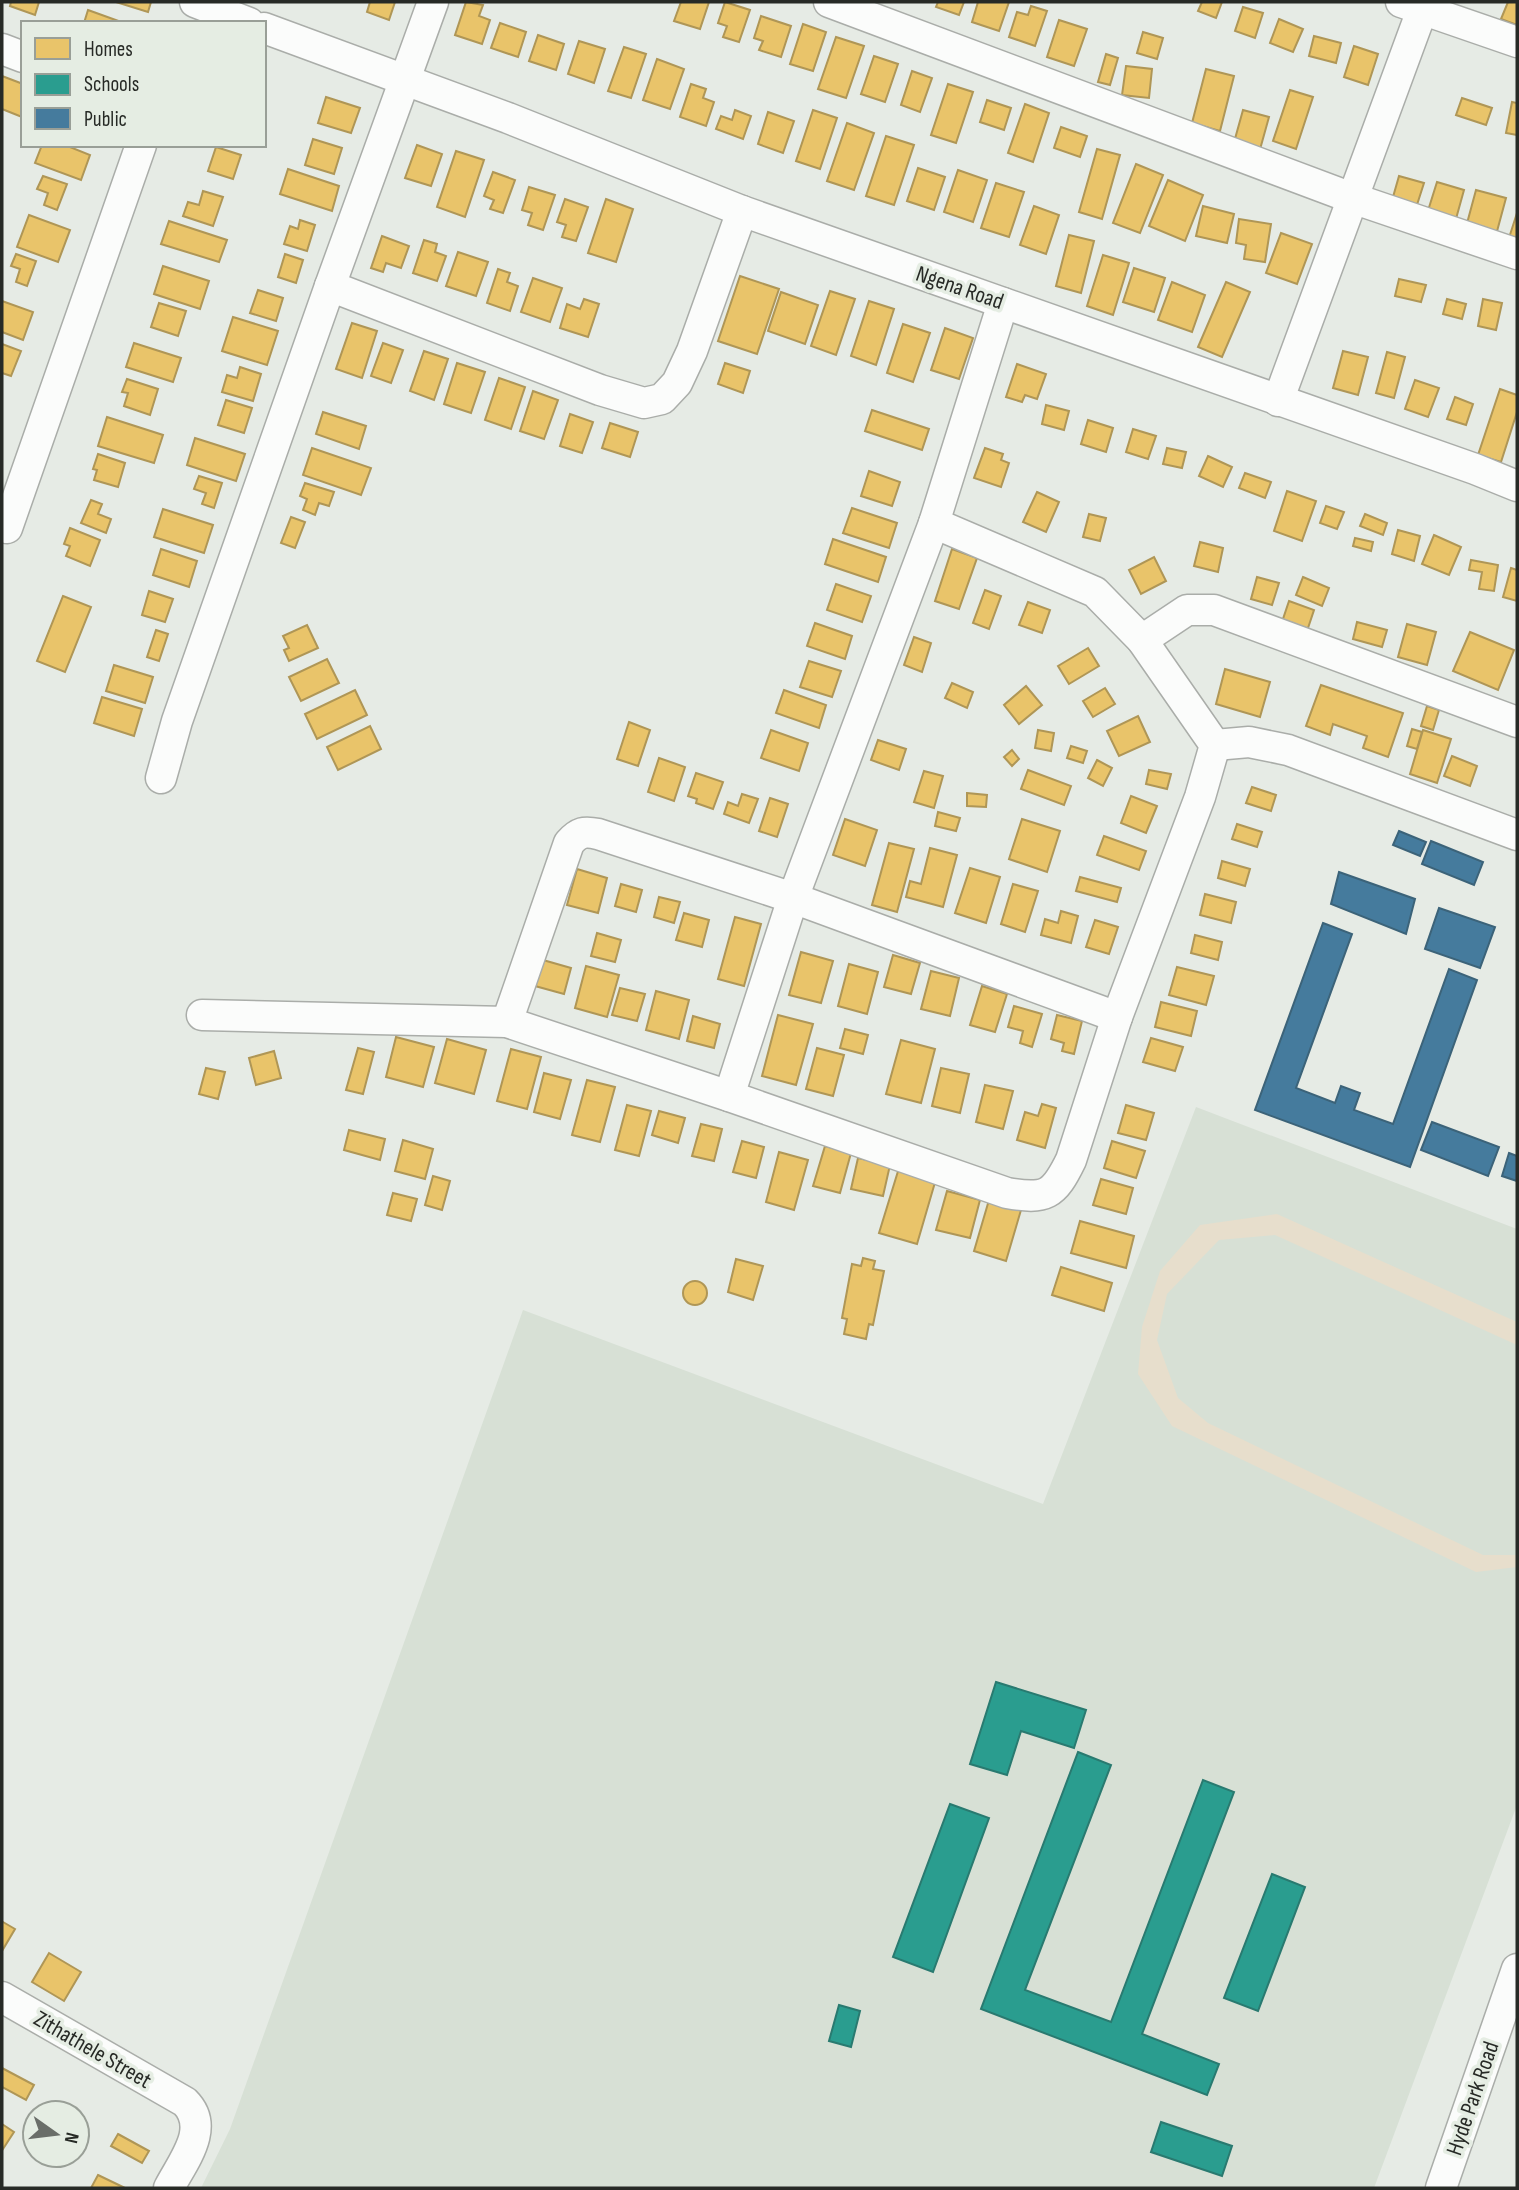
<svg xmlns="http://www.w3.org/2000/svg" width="1519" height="2190" font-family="'Sofia Sans Condensed',sans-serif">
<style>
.built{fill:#d7e0d5}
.green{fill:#e7decc}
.homes{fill:#e9c46a;stroke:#af9656;stroke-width:2}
.schools{fill:#2a9d8f;stroke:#297a70;stroke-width:2}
.public{fill:#457b9d;stroke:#3c6379;stroke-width:2}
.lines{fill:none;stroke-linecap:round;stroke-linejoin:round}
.minor-casing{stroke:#aaada9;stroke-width:33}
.minor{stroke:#fbfcfb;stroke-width:30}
.labels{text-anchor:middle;stroke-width:7;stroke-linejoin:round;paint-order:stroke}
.street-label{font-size:23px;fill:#272a26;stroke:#e5ede3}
</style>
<rect width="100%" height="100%" fill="#e6ebe5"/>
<polygon class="built" points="1196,1107 1517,1229 1517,1805 1374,2188 201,2188 230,2129 523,1310 1043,1504"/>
<polygon class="green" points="1277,1214 1517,1322 1517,1345 1275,1235 1219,1240 1167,1294 1157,1340 1178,1398 1208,1423 1483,1555 1517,1555 1517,1567 1476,1572 1172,1426 1138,1374 1142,1327 1160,1271 1200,1225"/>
<g class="homes">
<polygon points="11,2 39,2 35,15 10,6"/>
<polygon points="116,2 151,2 148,12"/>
<polygon points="370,2 395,2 389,20 367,12"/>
<polygon points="466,2 483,5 479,16 490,20 482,44 455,35"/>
<polygon points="681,2 709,2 700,29 674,21"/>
<polygon points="725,2 750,10 739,42 723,37 727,26 718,23"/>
<polygon points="938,2 964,2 959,15 936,7"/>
<polygon points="978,2 1009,2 999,31 972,22"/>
<polygon points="1202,2 1222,2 1216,18 1198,11"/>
<polygon points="1508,2 1517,2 1517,25 1501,19"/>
<polygon points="1031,6 1047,11 1035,46 1009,37 1017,12 1028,15"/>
<polygon points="1243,7 1263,13 1255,38 1235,31"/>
<polygon points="88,10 124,23 84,23"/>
<polygon points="761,16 791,26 781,57 759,50 763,41 754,38"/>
<polygon points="1279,19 1303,29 1293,52 1270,43"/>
<polygon points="1059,20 1087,29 1074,66 1047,57"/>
<polygon points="500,23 526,32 518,57 491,48"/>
<polygon points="803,24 826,32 813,71 790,64"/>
<polygon points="1143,32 1163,38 1157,59 1137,53"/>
<polygon points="538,35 564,44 556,70 529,61"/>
<polygon points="1314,36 1341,43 1336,63 1309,56"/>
<polygon points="836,37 864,46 846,98 818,89"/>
<polygon points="579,41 605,49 594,83 568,74"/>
<polygon points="1354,46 1378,54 1368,85 1344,77"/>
<polygon points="624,47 646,54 631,98 608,91"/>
<polygon points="1106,54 1118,58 1110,85 1098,82"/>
<polygon points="874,56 898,64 885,102 861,94"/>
<polygon points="657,59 684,69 670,109 643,100"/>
<polygon points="1126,66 1152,69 1149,98 1122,95"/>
<polygon points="1206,69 1234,76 1220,131 1192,123"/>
<polygon points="912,71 932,78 920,112 901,105"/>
<polygon points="2,76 23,84 22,117 2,109"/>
<polygon points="691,84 706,89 703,98 714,102 706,126 680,117"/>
<polygon points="948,84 973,92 956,143 931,135"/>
<polygon points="1290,90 1313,97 1296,149 1273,141"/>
<polygon points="326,97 360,108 351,133 318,123"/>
<polygon points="1462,98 1492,108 1486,125 1456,115"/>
<polygon points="987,100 1011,108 1004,130 980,122"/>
<polygon points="1512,102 1517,103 1517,135 1506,133"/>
<polygon points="1025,104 1049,113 1033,162 1008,153"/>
<polygon points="735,110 751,116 743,139 716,129 721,116 732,120"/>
<polygon points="813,110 837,118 820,169 796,161"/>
<polygon points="1243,110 1269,117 1259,153 1233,146"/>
<polygon points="768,112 794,121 783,153 758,144"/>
<polygon points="847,123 874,133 854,190 827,181"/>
<polygon points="1061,127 1087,136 1080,157 1054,148"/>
<polygon points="886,136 914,145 894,205 866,196"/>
<polygon points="313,139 342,148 334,174 305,165"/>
<polygon points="42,145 65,145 90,155 81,180 35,163"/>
<polygon points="417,145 442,154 431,186 405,178"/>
<polygon points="216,147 241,155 233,179 208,171"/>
<polygon points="1097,149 1120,155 1102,219 1079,212"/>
<polygon points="456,151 484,160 465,217 437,207"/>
<polygon points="1136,164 1163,175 1140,233 1113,223"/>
<polygon points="918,168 945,177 934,210 907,201"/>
<polygon points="288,169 339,186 332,211 280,194"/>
<polygon points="958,170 987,180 973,222 944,212"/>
<polygon points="493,172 515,180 503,213 490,209 494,200 484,196"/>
<polygon points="43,176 67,184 57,210 44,205 48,193 37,189"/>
<polygon points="1399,176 1424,183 1415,211 1391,204"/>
<polygon points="1168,180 1203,195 1185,241 1149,226"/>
<polygon points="1437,182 1464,190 1454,226 1426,217"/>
<polygon points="996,183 1024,192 1009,237 981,228"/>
<polygon points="529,187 555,195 543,230 528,225 532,213 522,210"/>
<polygon points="1476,190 1506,198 1496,235 1466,227"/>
<polygon points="203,191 223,197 213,226 183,216 188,202 199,205"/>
<polygon points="565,199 588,207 576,241 562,237 566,225 557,222"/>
<polygon points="606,199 633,209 616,262 588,253"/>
<polygon points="1034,206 1059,215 1046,254 1020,245"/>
<polygon points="1203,206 1234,214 1227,243 1196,236"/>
<polygon points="1517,213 1517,244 1508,241"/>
<polygon points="29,215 70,230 58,262 17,247"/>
<polygon points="1239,219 1271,224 1265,262 1244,259 1246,245 1236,243"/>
<polygon points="300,220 315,225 307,251 284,244 290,226 298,229"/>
<polygon points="169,221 227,240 219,262 161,244"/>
<polygon points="1281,233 1312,244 1297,284 1266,273"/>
<polygon points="1069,235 1094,241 1081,293 1056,286"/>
<polygon points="382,236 409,246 401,268 386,263 383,272 371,268"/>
<polygon points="424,240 437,244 435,252 446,256 437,281 413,273"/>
<polygon points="458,252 488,262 476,296 446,286"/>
<polygon points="16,254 36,261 27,286 16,282 20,269 11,266"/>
<polygon points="285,254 303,260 296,283 278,277"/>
<polygon points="1103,255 1129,263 1113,315 1087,306"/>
<polygon points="163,266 209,281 200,309 154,294"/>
<polygon points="1134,268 1165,278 1154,312 1123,302"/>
<polygon points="498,269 510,273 507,282 518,286 510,311 487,303"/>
<polygon points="740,276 779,289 757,354 718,341"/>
<polygon points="533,278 562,288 550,322 521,312"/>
<polygon points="1399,279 1426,285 1421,302 1395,296"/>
<polygon points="1172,282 1205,295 1192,332 1158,320"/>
<polygon points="1226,282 1250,292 1222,357 1198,347"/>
<polygon points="258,290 283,298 276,321 250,313"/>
<polygon points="830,291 855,299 836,355 811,346"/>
<polygon points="781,292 818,305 805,344 768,331"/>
<polygon points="584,299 599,304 588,337 560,328 567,304 580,309"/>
<polygon points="1447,299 1466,304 1462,319 1443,314"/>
<polygon points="1483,299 1502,303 1496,330 1478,326"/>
<polygon points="2,301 33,312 23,340 2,332"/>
<polygon points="869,301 894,309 876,365 851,356"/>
<polygon points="159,303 186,311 178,336 151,327"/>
<polygon points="233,317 278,331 267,365 222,351"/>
<polygon points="352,323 377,331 362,378 336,369"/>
<polygon points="903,324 930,333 913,382 887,373"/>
<polygon points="945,328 973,338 959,379 931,370"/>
<polygon points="134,343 181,358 173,382 126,367"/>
<polygon points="383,343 403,350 391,383 371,376"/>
<polygon points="2,344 21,351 11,376 2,373"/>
<polygon points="424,351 448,359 434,400 410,391"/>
<polygon points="1343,351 1368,357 1358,395 1333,388"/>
<polygon points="1387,352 1405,357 1394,398 1376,393"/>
<polygon points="457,363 485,372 471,413 444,404"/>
<polygon points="725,363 750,371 743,393 718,384"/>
<polygon points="1017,364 1046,374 1037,399 1025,395 1022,402 1006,397"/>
<polygon points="240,367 261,374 253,401 222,392 227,375 237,378"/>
<polygon points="499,378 525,387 511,429 485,420"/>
<polygon points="127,379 158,389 150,415 124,406 128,393 122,392"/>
<polygon points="1415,380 1439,388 1428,417 1405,409"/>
<polygon points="1500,389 1517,395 1517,412 1501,462 1478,455"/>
<polygon points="533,391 558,400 544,439 520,431"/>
<polygon points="1455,397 1473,404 1466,425 1447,419"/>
<polygon points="226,400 252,408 244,433 218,425"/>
<polygon points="1046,405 1069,411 1064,430 1042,424"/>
<polygon points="872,410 929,429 922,450 865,431"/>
<polygon points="323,412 366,426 359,449 316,434"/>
<polygon points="570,414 593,422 582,453 560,446"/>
<polygon points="107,417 163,435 154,463 98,446"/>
<polygon points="1088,420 1113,428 1106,452 1081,444"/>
<polygon points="610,423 638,432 630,457 602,448"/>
<polygon points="1133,429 1156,436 1148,459 1126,452"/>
<polygon points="195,438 245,454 236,481 187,465"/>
<polygon points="312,448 371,468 361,495 303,475"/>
<polygon points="985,448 1003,454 1001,460 1009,463 1001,487 974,478"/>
<polygon points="1167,448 1186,452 1182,468 1163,464"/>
<polygon points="98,454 125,463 118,487 94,480 97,470 93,469"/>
<polygon points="1208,456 1232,467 1223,487 1199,476"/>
<polygon points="869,471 900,482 892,506 861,496"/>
<polygon points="1245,473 1271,482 1265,498 1239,488"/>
<polygon points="199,476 222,483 214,508 202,504 206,493 194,489"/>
<polygon points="305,483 334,492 329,506 319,503 315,515 303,510 307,499 300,496"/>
<polygon points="1287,491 1316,501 1302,541 1274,531"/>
<polygon points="1037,492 1059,502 1046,532 1023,522"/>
<polygon points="91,500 102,504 98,514 111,519 106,533 81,523"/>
<polygon points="1326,506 1344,512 1337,529 1320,523"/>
<polygon points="852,508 897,523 889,548 843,533"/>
<polygon points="163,509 213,525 204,553 154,537"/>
<polygon points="1089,514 1106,518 1100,541 1083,537"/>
<polygon points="1365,514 1387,523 1383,535 1360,526"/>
<polygon points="291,517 305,522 295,548 281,543"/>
<polygon points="70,528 100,540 90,566 66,556 70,546 64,544"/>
<polygon points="1398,530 1420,536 1414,561 1392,554"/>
<polygon points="1434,535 1461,547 1449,575 1422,564"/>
<polygon points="1355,538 1373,542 1371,551 1353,546"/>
<polygon points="833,539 886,557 878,582 825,564"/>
<polygon points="1200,542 1223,548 1218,572 1194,566"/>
<polygon points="161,549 197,561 189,587 153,575"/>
<polygon points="952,549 977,558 959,609 935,601"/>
<polygon points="1154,557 1166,581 1141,594 1129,570"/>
<polygon points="1471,560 1498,565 1494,591 1479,589 1482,572 1469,570"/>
<polygon points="1511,568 1517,570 1517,601 1503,597"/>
<polygon points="1257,577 1279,583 1272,605 1251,599"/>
<polygon points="1303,577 1329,588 1322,606 1296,595"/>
<polygon points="836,584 871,596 862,622 827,610"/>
<polygon points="985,590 1001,596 989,629 973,623"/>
<polygon points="149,591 173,599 165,622 142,615"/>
<polygon points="63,596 91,607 65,672 37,661"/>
<polygon points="1289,601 1314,610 1307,631 1282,622"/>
<polygon points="1028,602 1050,610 1042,633 1019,625"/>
<polygon points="1357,622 1387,630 1382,647 1353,639"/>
<polygon points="815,623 852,636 845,659 807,646"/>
<polygon points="1407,624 1436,632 1427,665 1398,657"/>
<polygon points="307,625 318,648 289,661 284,650 289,648 283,636"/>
<polygon points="156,630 168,634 159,661 147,657"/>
<polygon points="1470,632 1514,650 1498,690 1453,671"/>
<polygon points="914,637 931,643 922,672 904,665"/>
<polygon points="1088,648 1099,666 1069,684 1058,666"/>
<polygon points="327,659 339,683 301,701 289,677"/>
<polygon points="809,661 841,671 832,697 800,687"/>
<polygon points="114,665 153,677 145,703 106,691"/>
<polygon points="1225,669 1270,682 1260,717 1216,704"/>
<polygon points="952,683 973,692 967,708 945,698"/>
<polygon points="1321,685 1403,713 1388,757 1363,748 1367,736 1333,724 1330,735 1306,726"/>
<polygon points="1026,686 1042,705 1019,724 1004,705"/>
<polygon points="1105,688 1115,704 1093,717 1083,701"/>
<polygon points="355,690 367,715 317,739 305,714"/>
<polygon points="784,690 826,705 819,728 776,713"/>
<polygon points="102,697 142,709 134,736 94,723"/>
<polygon points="1427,706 1439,710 1433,730 1421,726"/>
<polygon points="1138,716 1150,742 1119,756 1107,731"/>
<polygon points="629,722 650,730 638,766 617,759"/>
<polygon points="370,726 381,749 338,770 327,747"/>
<polygon points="1412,729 1422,732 1417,749 1407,746"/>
<polygon points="771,730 808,743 799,771 761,758"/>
<polygon points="1038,730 1054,733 1051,751 1035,748"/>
<polygon points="1423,730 1451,739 1437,783 1410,774"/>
<polygon points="878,740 906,749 899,770 871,760"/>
<polygon points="1071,746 1087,751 1083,763 1067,758"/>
<polygon points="1012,750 1019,759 1012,766 1004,757"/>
<polygon points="1452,756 1477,766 1470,786 1444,776"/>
<polygon points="659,758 685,767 674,801 648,792"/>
<polygon points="1097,760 1112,768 1103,786 1088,778"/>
<polygon points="1028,770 1071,786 1064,805 1021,789"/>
<polygon points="1149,770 1171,774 1167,789 1146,784"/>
<polygon points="924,771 943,776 934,808 914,802"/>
<polygon points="696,773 723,782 713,809 696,803 697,799 688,796"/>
<polygon points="1252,787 1276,795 1271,811 1246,803"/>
<polygon points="967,793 987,795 986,807 967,806"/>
<polygon points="742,794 758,799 749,823 724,814 728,802 738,806"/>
<polygon points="1131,796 1157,806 1146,833 1121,823"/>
<polygon points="770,798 788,804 777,837 759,831"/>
<polygon points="938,812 960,818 956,831 935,826"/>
<polygon points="845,819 877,830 865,866 833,855"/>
<polygon points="1022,819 1060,831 1047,872 1009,859"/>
<polygon points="1237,824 1262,832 1257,847 1232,839"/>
<polygon points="1104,836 1146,851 1139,870 1097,855"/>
<polygon points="889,843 914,849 897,912 872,905"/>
<polygon points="930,848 957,855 943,907 906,897 910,881 921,884"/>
<polygon points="1222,861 1250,869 1245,886 1218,878"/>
<polygon points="970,868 1000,877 986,923 955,913"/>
<polygon points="577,869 607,878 598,913 567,905"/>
<polygon points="1080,877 1121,888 1117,902 1076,891"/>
<polygon points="621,884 642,890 636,912 615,906"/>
<polygon points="1013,884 1038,891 1025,932 1001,924"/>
<polygon points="1205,894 1236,902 1231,923 1200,915"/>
<polygon points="659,897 680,902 674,923 654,917"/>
<polygon points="1061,911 1078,916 1071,943 1041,935 1045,919 1058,923"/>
<polygon points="684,913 709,920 702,947 676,940"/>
<polygon points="735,917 761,924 744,986 718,979"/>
<polygon points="1095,920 1118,927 1109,954 1086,947"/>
<polygon points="597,933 621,940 615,962 591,956"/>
<polygon points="1195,935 1222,942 1218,960 1191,953"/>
<polygon points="801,952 833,961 821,1003 789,995"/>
<polygon points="893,955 920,963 911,994 884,987"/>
<polygon points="543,960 571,968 564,994 535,986"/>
<polygon points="849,964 878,972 867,1014 838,1006"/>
<polygon points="586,966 619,975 607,1017 575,1008"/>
<polygon points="1177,967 1214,976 1206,1005 1169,995"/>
<polygon points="931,971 959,978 950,1016 921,1009"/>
<polygon points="982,986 1007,994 995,1032 970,1025"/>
<polygon points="620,988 645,994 637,1021 612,1015"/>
<polygon points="656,991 689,1000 679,1039 646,1030"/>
<polygon points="1161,1002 1197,1011 1191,1036 1155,1027"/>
<polygon points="1014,1006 1042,1014 1032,1047 1020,1043 1023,1031 1008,1027"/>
<polygon points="778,1015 813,1024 796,1085 762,1076"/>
<polygon points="1057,1015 1082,1021 1074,1054 1062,1051 1064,1043 1051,1039"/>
<polygon points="693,1016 720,1024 714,1048 687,1041"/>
<polygon points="845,1029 868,1035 863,1054 840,1048"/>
<polygon points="396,1037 434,1047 423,1087 386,1077"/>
<polygon points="1151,1038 1183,1047 1175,1071 1143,1062"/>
<polygon points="447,1039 486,1050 474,1094 435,1083"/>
<polygon points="901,1040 935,1049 921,1103 886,1094"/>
<polygon points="358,1048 374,1052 363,1094 346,1090"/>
<polygon points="817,1048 844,1055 833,1096 806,1089"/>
<polygon points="511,1049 541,1057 527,1109 497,1101"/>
<polygon points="274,1051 281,1078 256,1085 249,1058"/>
<polygon points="206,1068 225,1072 218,1099 199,1094"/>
<polygon points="941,1068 969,1074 960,1113 932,1106"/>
<polygon points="544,1073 571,1080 560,1119 534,1112"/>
<polygon points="587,1080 615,1087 600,1142 572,1135"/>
<polygon points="985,1085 1013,1091 1003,1129 976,1122"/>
<polygon points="1042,1104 1056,1108 1045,1148 1017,1140 1025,1112 1038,1116"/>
<polygon points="627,1105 651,1111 639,1156 615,1150"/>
<polygon points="1126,1105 1154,1113 1146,1140 1118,1133"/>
<polygon points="659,1111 685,1118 678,1143 652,1135"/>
<polygon points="701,1124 722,1129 714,1161 692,1156"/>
<polygon points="349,1130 385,1139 380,1160 344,1150"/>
<polygon points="403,1140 433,1149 425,1179 395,1171"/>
<polygon points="742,1141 764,1147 756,1178 733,1172"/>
<polygon points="1112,1141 1145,1151 1136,1178 1104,1168"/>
<polygon points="825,1146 851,1153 840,1193 813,1186"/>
<polygon points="779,1152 808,1160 794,1210 766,1202"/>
<polygon points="858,1158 890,1165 883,1196 851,1189"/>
<polygon points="899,1168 936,1179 917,1244 879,1233"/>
<polygon points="433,1176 450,1181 442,1210 425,1205"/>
<polygon points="1101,1179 1133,1188 1126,1214 1093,1205"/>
<polygon points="947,1191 980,1200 970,1238 936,1230"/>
<polygon points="393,1193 417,1199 411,1221 387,1215"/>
<polygon points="989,1200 1021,1210 1006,1261 974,1251"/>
<polygon points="1080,1221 1134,1236 1126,1268 1071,1253"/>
<polygon points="863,1258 875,1261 873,1269 884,1271 873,1325 869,1324 866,1339 844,1334 847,1319 842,1318 852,1264 861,1266"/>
<polygon points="736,1259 763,1266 753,1300 728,1292"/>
<polygon points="1061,1267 1112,1283 1104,1311 1052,1295"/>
<circle cx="695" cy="1293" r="12"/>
<polygon points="3,1922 15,1929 2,1951 2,1923"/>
<polygon points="49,1953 81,1972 64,2001 32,1982"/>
<polygon points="2,2068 34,2085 26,2100 2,2087"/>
<polygon points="2,2124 14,2132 3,2149 2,2148"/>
<polygon points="118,2134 149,2151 142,2163 111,2146"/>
<polygon points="98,2175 125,2188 91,2188"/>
</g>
<g class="schools">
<polygon points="996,1682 1086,1710 1074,1748 1021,1731 1007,1775 970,1764"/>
<polygon points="1078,1752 1111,1765 1025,1990 1111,2022 1203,1780 1234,1792 1142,2034 1219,2064 1207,2095 981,2009"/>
<polygon points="950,1804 989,1818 933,1972 893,1957"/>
<polygon points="1272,1874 1305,1887 1258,2011 1224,1998"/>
<polygon points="839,2005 860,2011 851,2047 829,2041"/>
<polygon points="1161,2122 1232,2146 1222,2176 1151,2152"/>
</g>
<g class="public">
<polygon points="1399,831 1426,842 1420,856 1393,845"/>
<polygon points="1431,841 1483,862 1474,885 1422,864"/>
<polygon points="1339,872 1415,899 1406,934 1331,904"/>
<polygon points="1439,908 1495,927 1480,968 1425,949"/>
<polygon points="1323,923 1352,934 1296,1088 1335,1103 1341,1086 1360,1093 1354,1110 1393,1124 1449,969 1477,980 1410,1167 1255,1110"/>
<polygon points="1432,1122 1499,1147 1488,1176 1421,1150"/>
<polygon points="1509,1153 1517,1156 1517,1181 1502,1176"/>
</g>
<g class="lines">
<g class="minor-casing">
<g id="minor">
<polyline points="195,2 249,23"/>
<polyline points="829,2 1352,198 1517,254"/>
<polyline points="1401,2 1517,42"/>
<polyline points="264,28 508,118 742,211 1475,469 1517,486"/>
<polyline points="2,49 23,57"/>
<polyline points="330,286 600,390 644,403 662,399 677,383 692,351 742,211"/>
<polyline points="1278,401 1425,2"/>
<polyline points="7,528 141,145"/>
<polyline points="1142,640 1187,610 1214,610 1517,722"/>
<polyline points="1215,745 1249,742 1288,750 1517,835"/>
<polyline points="161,778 177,721 330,286 433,2"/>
<path d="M202,1015L507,1022L729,1096L1007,1193C1046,1200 1054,1195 1071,1160L1117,1017L1200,797L1215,745L1142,640L1095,592L934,523"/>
<path d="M507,1022L569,843C579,832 584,831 598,834L793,898L1117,1017"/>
<polyline points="729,1096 793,898 934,523 1003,303"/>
<path d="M2,1997L185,2102C211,2128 183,2161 169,2188"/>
<polyline points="1441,2188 1517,1969"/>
</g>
</g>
<use href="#minor" class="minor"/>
</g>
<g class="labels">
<g class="street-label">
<text transform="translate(960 287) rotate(19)" y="8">Ngena Road</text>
<text transform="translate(93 2049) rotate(30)" y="8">Zithathele Street</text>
<text transform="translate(1472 2098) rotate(-71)" y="8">Hyde Park Road</text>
</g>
</g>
<rect width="1519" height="2190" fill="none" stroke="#272a26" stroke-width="7"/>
<rect x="21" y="21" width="245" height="126" fill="#e5ede3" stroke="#999f97" stroke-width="2"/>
<rect x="35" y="38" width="35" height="21" fill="#e9c46a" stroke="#999f97" stroke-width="2"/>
<text x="84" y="56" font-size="21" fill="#272a26">Homes</text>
<rect x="35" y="74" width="35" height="21" fill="#2a9d8f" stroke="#999f97" stroke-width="2"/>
<text x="84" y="91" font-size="21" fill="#272a26">Schools</text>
<rect x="35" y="108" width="35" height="21" fill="#457b9d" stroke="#999f97" stroke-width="2"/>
<text x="84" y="126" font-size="21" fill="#272a26">Public</text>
<g transform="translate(56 2134) rotate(104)"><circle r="33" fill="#e5ede3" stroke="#999f97" stroke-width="2"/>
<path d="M0-5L12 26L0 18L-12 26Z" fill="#6a6e69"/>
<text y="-10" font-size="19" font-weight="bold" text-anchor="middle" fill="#272a26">N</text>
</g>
</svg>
